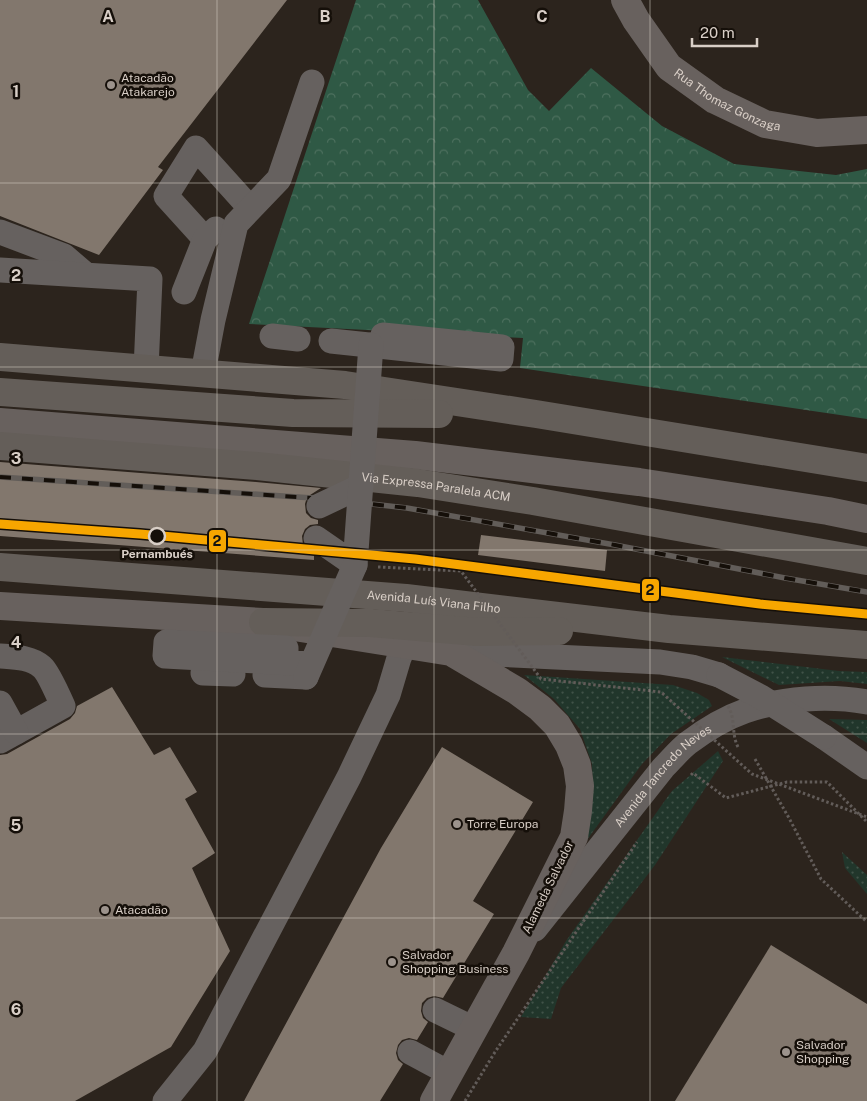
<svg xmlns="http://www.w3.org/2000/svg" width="867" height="1101" font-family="'Public Sans',sans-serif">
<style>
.grass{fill:url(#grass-dots)}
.forest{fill:url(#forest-crowns)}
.building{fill:#82776d}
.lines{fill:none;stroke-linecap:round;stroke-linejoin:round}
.path{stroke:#625c59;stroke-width:3;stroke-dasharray:2.5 2.5;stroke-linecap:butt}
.minor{stroke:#66615f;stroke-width:25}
.major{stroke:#68615e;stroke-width:28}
.highway{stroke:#645e59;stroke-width:28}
.rail-casing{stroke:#625d59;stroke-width:5.5}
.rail{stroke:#150f09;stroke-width:4;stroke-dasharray:11;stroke-linecap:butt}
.path-bridge{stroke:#625c59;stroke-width:3;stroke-dasharray:2.5 2.5;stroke-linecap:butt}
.minor-bridge{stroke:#66615f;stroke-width:25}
.metro-1-casing{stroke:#150f09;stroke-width:12}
.metro-1{stroke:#f7a600;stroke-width:9}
.grid{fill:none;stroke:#d9cfc7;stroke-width:1;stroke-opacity:0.55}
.poi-dot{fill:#9c938c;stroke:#150f09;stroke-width:2}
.stop-dot{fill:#150f09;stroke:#d9cfc7;stroke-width:2.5}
.labels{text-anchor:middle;stroke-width:5;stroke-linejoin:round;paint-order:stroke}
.poi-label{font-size:12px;fill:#d9cfc7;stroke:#150f09;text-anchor:start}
.street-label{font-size:12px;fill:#d9cfc7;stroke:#150f09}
.stop-label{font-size:12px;font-weight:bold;fill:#d9cfc7;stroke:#150f09}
.grid-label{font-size:16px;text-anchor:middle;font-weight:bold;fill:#d9cfc7;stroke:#150f09;stroke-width:5;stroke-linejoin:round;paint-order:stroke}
.line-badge{stroke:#150f09;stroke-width:2}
.pale-badge-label{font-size:14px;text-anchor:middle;font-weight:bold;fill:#111}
</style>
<defs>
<pattern id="grass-dots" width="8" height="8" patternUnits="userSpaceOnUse" patternTransform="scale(1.25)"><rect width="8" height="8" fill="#21362b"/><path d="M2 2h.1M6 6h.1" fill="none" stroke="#415248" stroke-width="1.8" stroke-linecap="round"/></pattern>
<pattern id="forest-crowns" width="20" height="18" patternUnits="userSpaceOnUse" patternTransform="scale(1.25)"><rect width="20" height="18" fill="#2f5945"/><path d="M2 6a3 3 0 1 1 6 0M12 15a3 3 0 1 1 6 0" fill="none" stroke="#4d705e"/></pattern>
</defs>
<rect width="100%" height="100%" fill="#2c241d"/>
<g class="grass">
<polygon points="722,657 839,671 867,672 867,684 840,681 779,685"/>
<polygon points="524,675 673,685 697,693 709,700 712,706 671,734 642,764 584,844 593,798 592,764 580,729 554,699"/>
<polygon points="829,719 867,720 867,743"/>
<polygon points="718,751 723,761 655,865 561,988 551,1019 521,1017 566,941 666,799 672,791"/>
<polygon points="842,852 867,875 867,894 845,868"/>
</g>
<polygon class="forest" points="356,0 478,0 528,90 549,111 591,68 662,126 734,164 836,175 867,169 867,419 520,368 523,338 249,324"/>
<g class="building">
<polygon points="0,0 287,0 158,167 163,170 99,255 0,216"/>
<polygon points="0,462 256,482 321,488 307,497 305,504 306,513 311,518 318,520 318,524 310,525 305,529 302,536 303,545 314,554 314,560 0,536"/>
<polygon points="481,535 607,550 605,571 478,555"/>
<polygon points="112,687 154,755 170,747 197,792 185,799 215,853 192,868 230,951 171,1047 75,1101 0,1101 0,755 7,754 70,719 75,713 77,706"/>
<polygon points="442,747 533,802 473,901 494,914 443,998 434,996 427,998 422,1003 421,1011 423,1018 428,1022 417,1040 409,1038 402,1040 398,1045 396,1053 398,1060 403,1064 380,1101 244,1101 381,848"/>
<polygon points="771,945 867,1004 867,1101 675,1101"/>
</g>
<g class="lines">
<g class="path">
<polyline points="755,759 789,818 821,879 867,922"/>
<polyline points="691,775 693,773 726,798 787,782 827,782 867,822"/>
<polyline points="465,1101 495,1052 637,842"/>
</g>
<g class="minor">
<polyline points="0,232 64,256 85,274"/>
<polyline points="205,239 166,196 196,148 250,208"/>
<polyline points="0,270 150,279 146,369"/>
<polyline points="184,292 205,239 216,229"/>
<polyline points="272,336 298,339"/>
<polyline points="331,341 501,359 502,347 383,335 383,342 486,354"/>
<polyline points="203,373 213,320 236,224 279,179 312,82"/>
<polyline points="451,652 660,662 692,667 719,675"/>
<path d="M0,656C14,657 31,657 42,667C48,672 59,697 63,706L0,741"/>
<polyline points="203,673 233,674"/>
<polyline points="265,675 306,677"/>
<polyline points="0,703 16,732"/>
<polyline points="824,737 867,767"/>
<path id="s1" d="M535,929L663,768C671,760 679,750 688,743C704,731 725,718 745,711C783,698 828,695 867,702"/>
<polyline points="435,1010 474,1029"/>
<polyline points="410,1052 449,1073"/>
<polyline points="165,1101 205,1051 349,777 388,695 399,658 405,644"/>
</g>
<g class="major">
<path id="s2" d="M625,0L636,20L669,67L715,100L765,124L817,133L867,130"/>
<polyline points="0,422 415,455 639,482 828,511 867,519"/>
<polyline points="0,606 263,622 451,652 517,691 540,708 557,725 569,745 577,765 580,786 578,811 574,837 516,953 434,1101"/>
</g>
<g class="highway">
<polyline points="0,357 345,385 536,414 867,468"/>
<polyline points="0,392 293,413 439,414"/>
<path id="s3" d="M0,446L257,466L418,483L533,501L867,561"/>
<path id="s4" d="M0,567L406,598L669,629L867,645"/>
<polyline points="263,622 371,623 477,632 559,631"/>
</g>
<g class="rail-casing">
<polyline id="rail" points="0,477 327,499 407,508 615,545 785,578 867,592"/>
</g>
<use href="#rail" class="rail"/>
<g class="path-bridge">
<polyline points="378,567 461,571 541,679 661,692 752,774 867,817"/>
<path d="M728,706C736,719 731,734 738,747"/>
</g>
<g class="minor-bridge">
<polyline points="319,506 361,486"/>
<polyline points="316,538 355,565 371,345"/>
<polyline points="204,653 286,658 286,648 166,642 165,656 311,664"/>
<polyline points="719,675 761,697 824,737"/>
<polyline points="306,677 355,565"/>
</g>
<g class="metro-1-casing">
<polyline id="metro-1" points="0,524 140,534 415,559 760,604 867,614"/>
</g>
<use href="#metro-1" class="metro-1"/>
</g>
<path class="grid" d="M217,0V1101M434,0V1101M650,0V1101M0,183H867M0,367H867M0,550H867M0,734H867M0,918H867"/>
<g class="poi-dot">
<circle cx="111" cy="85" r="5"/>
<circle cx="457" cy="824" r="5"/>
<circle cx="105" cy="910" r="5"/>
<circle cx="392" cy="962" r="5"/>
<circle cx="786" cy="1052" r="5"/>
</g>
<circle class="stop-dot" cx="157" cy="536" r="8"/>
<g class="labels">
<g class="poi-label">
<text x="121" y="82">Atacadão<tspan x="121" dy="14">Atakarejo</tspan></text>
<text x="467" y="828">Torre Europa</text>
<text x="115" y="914">Atacadão</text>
<text x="402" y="959">Salvador<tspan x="402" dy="14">Shopping Business</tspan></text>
<text x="796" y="1049">Salvador<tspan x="796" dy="14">Shopping</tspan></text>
</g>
<g class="street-label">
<text dy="4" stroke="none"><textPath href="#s2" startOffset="148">Rua Thomaz Gonzaga</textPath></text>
<text dy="4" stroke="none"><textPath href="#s3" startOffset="438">Via Expressa Paralela ACM</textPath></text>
<text dy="4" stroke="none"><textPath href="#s4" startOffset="435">Avenida Luís Viana Filho</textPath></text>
<text dy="4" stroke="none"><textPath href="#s1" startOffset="200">Avenida Tancredo Neves</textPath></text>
<text transform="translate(548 887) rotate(-64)" y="4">Alameda Salvador</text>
</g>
<g class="stop-label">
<text x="157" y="558">Pernambués</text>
</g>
</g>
<g class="grid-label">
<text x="108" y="22">A</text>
<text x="325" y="22">B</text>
<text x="542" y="22">C</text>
<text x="16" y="97">1</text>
<text x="16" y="281">2</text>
<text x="16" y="464">3</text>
<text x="16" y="648">4</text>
<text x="16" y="831">5</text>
<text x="16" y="1015">6</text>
</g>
<g class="line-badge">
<rect x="208" y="529" width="19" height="24" rx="5" fill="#f7a600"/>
<rect x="641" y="578" width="19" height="24" rx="5" fill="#f7a600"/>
</g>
<g class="pale-badge-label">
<text x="217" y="546">2</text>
<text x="650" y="595">2</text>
</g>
<path d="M692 38v8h65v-8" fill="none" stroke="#d9cfc7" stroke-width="2.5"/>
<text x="700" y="38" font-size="15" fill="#d9cfc7" stroke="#150f09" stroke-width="4" paint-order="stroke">20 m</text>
</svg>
